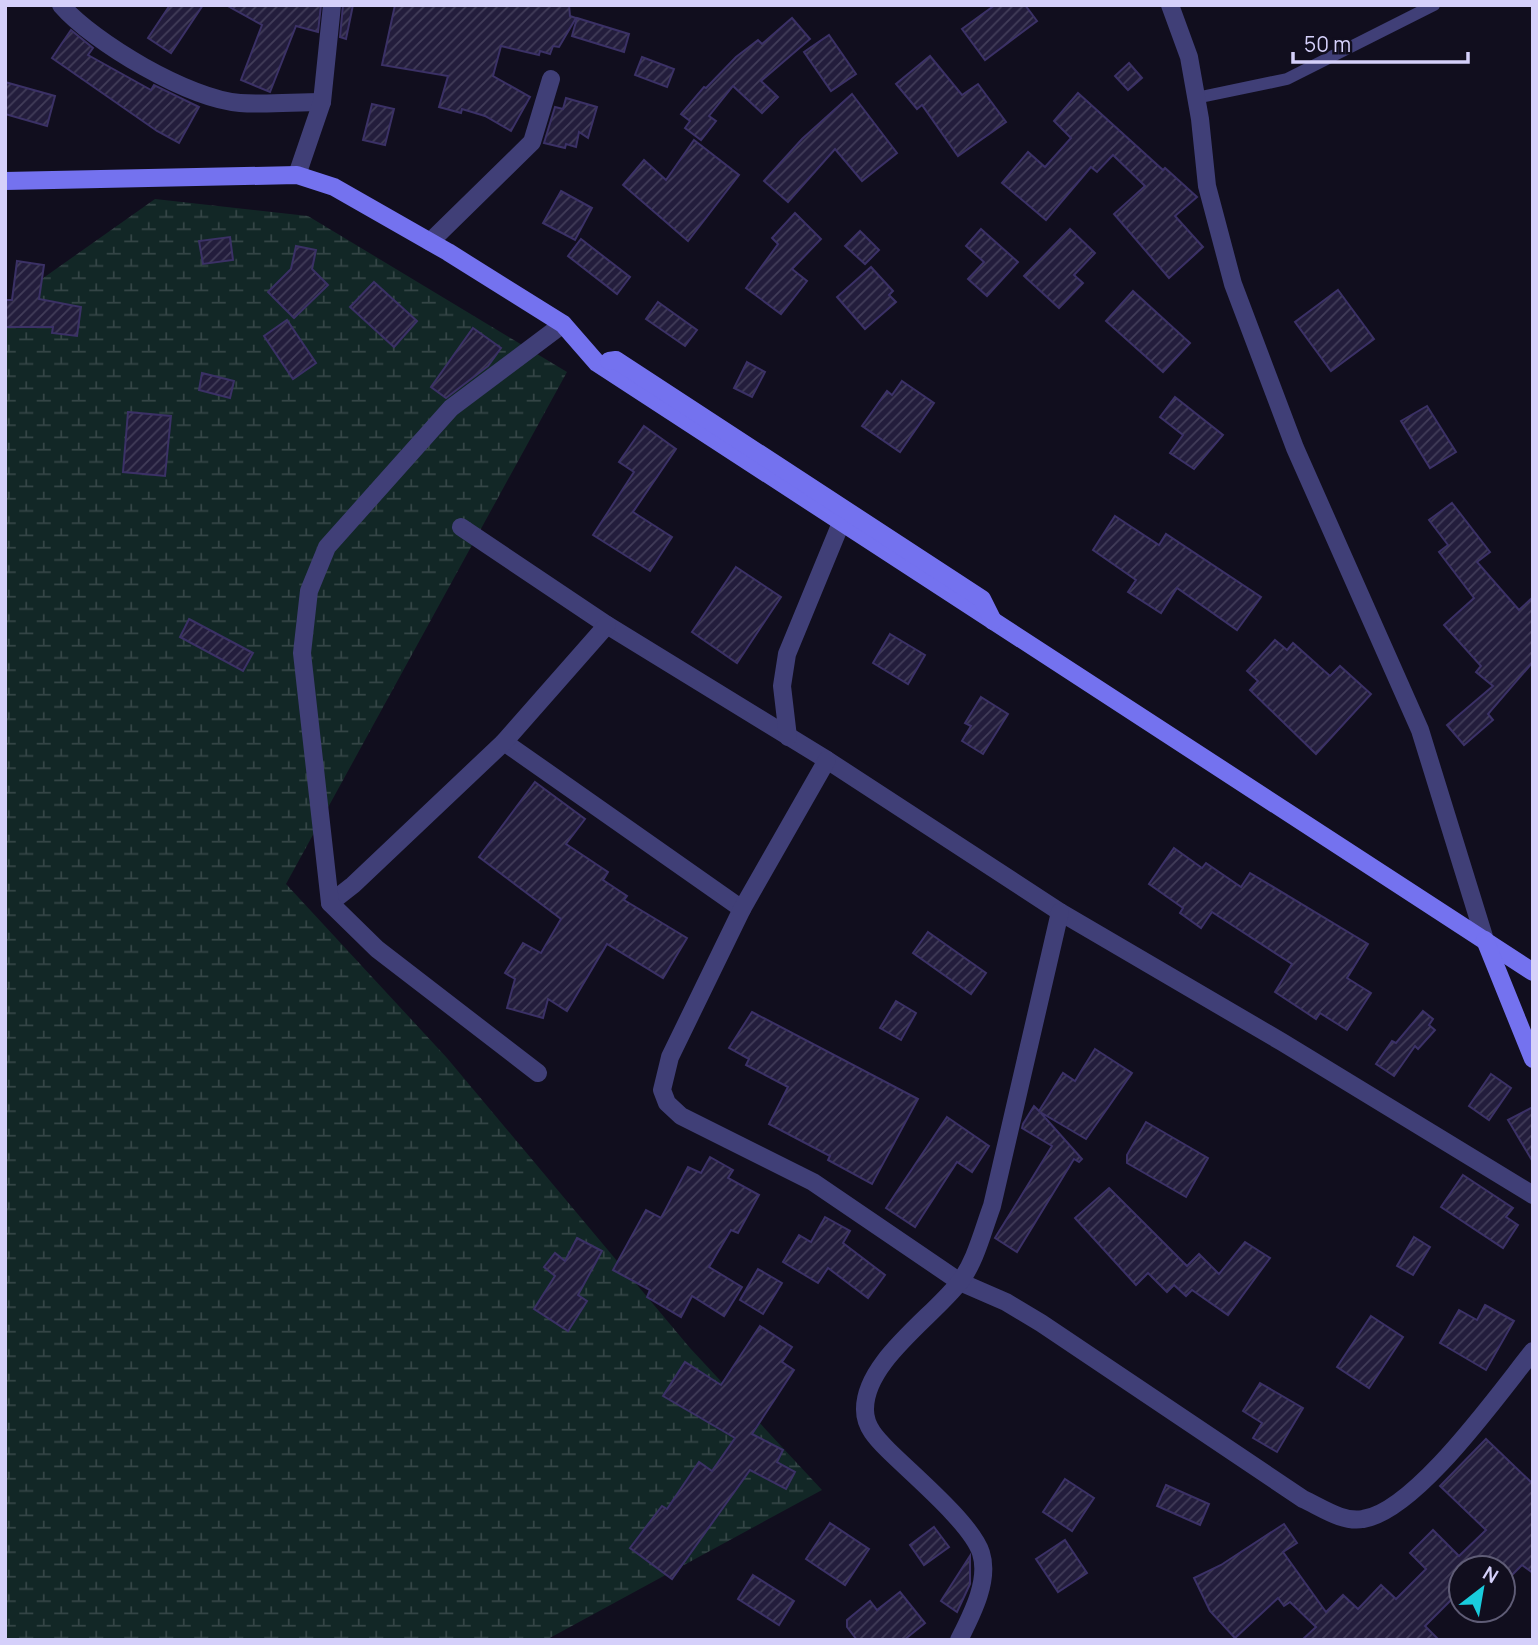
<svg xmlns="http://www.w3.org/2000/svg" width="1538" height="1645" font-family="Manrope,sans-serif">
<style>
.wetland{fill:url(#wetland-marsh)}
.building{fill:url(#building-hatch);stroke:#3b3166;stroke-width:2}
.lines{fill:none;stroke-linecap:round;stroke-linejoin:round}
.lane{stroke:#403f77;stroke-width:12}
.street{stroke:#403f77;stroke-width:18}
.secondary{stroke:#7472ef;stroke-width:18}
</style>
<defs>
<pattern id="wetland-marsh" width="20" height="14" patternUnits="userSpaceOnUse" patternTransform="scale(1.75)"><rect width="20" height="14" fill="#122726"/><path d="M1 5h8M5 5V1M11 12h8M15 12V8" fill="none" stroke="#344546"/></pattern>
<pattern id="building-hatch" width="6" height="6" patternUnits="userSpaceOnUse" patternTransform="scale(1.75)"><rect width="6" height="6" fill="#231d3c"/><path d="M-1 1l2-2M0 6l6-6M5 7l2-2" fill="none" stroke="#423d59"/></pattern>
</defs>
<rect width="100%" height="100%" fill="#110e1e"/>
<polygon class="wetland" points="155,199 308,216 567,372 286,884 447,1058 690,1348 822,1490 546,1640 5,1640 5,305"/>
<g class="building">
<polygon points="170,5 203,5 171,53 148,38"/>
<polygon points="226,5 321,5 318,32 296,26 270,92 241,80 262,25"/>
<polygon points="343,5 353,5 346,39 340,37"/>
<polygon points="395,5 569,5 570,16 576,18 559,47 553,46 550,54 540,51 539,55 501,46 493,76 530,97 511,131 485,116 462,109 461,113 439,107 448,76 382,65"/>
<polygon points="995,5 1025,5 1037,21 985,60 962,29"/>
<polygon points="577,18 629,34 624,52 572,36"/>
<polygon points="792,18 810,39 761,81 778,97 762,113 733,86 709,116 716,121 701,140 685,128 690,121 681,114 704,87 706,88 736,57 758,40 762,44"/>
<polygon points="71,30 93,48 88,55 151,90 154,85 199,107 179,143 157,131 52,58"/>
<polygon points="829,35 856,74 831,91 804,52"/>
<polygon points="930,56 962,95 978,84 1006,122 958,156 922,105 917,109 896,84"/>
<polygon points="642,57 674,69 667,87 635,75"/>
<polygon points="1129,63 1142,78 1128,90 1115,76"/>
<polygon points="5,82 55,96 47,126 5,114"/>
<polygon points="1078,93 1163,170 1165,168 1197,197 1175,216 1203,247 1169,278 1114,214 1145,186 1113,155 1097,172 1091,167 1046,220 1002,183 1028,152 1045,167 1071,138 1054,121"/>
<polygon points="852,94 897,153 862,181 835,149 788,202 764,181 802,139"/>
<polygon points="566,98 597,107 588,138 579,132 576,147 566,144 565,148 544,143 555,107 563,109"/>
<polygon points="372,104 394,109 385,145 363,140"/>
<polygon points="694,140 739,175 688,241 623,185 644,160 666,180"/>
<polygon points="561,191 592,208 575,240 543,223"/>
<polygon points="795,213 821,239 792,269 807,281 781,314 746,288 778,244 772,238"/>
<polygon points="981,229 1018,262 987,296 968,279 984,262 966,246"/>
<polygon points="1070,229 1095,253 1074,275 1083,283 1059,308 1024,276"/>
<polygon points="860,231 879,250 865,264 845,246"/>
<polygon points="230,237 233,260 203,264 199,241"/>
<polygon points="581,239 630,277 617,294 568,256"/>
<polygon points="296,246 316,250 312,269 328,285 294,318 268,292 291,269"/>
<polygon points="17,261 44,265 39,299 81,307 77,336 52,333 53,327 6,327 6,300 12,300"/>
<polygon points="871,267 893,291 889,295 896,302 865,329 837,297"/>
<polygon points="374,282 417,321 394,347 350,307"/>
<polygon points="1338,290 1374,339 1331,371 1295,322"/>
<polygon points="1133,291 1190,343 1163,372 1106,321"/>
<polygon points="658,302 697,330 685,346 646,319"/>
<polygon points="287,320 316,363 293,379 264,336"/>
<polygon points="473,328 501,348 488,366 446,398 431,387"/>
<polygon points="747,362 765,372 752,397 734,388"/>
<polygon points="202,373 234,381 230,398 199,390"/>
<polygon points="902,381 934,403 900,452 862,426 887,391 892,395"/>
<polygon points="1175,397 1223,435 1194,469 1170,453 1183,435 1160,417"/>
<polygon points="1427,406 1456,452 1430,468 1401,421"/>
<polygon points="128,412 171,416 165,476 123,472"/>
<polygon points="644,426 676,449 633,512 672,537 650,571 593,535 634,472 619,462"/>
<polygon points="1452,503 1490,552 1477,562 1519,610 1533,597 1533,662 1488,714 1493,720 1464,745 1447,725 1493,686 1476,672 1481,666 1444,625 1474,598 1439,552 1448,545 1429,520"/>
<polygon points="1115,516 1159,545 1166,534 1261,597 1237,630 1177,588 1161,613 1128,592 1136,580 1093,550"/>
<polygon points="736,567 781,597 737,663 692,632"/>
<polygon points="189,619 253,653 243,671 180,637"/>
<polygon points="890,634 925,655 908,684 873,663"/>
<polygon points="1275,640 1287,650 1293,643 1330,676 1340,666 1371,694 1316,754 1250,690 1258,681 1247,671"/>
<polygon points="981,697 1008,714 983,754 962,741 971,726 965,723"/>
<polygon points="535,782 585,819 566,844 608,872 603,880 627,896 624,900 687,938 663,978 607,944 567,1011 548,999 543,1018 507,1008 515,979 505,973 523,943 541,953 561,919 479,857"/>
<polygon points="1174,848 1202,868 1206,863 1241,887 1250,873 1368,944 1347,978 1371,993 1347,1030 1320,1013 1316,1019 1275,992 1292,964 1212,912 1201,928 1180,913 1183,908 1149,884"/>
<polygon points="928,932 986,973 971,994 913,953"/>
<polygon points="896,1001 916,1013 901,1040 880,1028"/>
<polygon points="1423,1011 1433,1019 1429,1025 1435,1030 1418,1049 1415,1046 1394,1076 1376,1064 1392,1041 1396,1043"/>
<polygon points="752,1012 918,1099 872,1184 828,1160 830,1156 769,1124 788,1087 746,1065 749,1059 729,1048"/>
<polygon points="1095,1049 1132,1073 1086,1139 1040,1112 1082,1159 1079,1162 1074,1159 1017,1252 995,1238 1052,1146 1022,1128 1023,1124 1034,1106 1039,1111 1063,1073 1075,1081"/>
<polygon points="1491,1074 1511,1088 1489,1120 1469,1106"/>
<polygon points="1533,1107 1533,1162 1508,1120"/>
<polygon points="947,1117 989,1146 972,1172 957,1162 915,1227 886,1208"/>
<polygon points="1146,1122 1208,1158 1186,1197 1127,1163 1127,1155"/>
<polygon points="710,1157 733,1170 728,1178 759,1195 738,1233 731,1230 709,1267 742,1287 724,1316 692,1296 681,1317 647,1297 650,1290 613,1270 646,1210 661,1218 688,1167 701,1173"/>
<polygon points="1463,1175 1513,1208 1506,1217 1518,1225 1503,1248 1441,1207"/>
<polygon points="1109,1188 1187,1266 1199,1254 1219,1274 1245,1242 1270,1258 1228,1315 1192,1290 1186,1296 1174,1285 1167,1292 1148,1273 1136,1285 1075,1218"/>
<polygon points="825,1217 850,1231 843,1243 885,1275 868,1298 828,1268 818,1283 783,1262 799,1235 811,1242"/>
<polygon points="1414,1237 1430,1247 1413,1275 1397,1266"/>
<polygon points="577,1238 602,1251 578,1295 587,1301 568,1331 534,1309 555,1276 544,1267 555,1253 565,1261"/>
<polygon points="758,1269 782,1283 763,1314 740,1300"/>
<polygon points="1485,1305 1514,1321 1486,1370 1440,1343 1459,1310 1477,1320"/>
<polygon points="1371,1316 1403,1337 1369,1388 1337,1367"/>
<polygon points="760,1326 792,1347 782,1362 794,1370 752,1434 783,1450 777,1462 795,1472 786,1489 750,1470 672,1579 630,1548 662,1506 667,1509 699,1462 712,1471 735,1438 663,1396 685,1362 721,1385"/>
<polygon points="1260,1383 1303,1408 1277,1452 1253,1438 1262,1423 1243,1411"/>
<polygon points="1486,1439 1533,1484 1533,1573 1522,1565 1503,1584 1503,1568 1461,1568 1461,1590 1425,1626 1439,1640 1302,1640 1316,1627 1290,1602 1284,1606 1278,1598 1235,1638 1210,1611 1194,1578 1221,1565 1284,1524 1297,1543 1283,1552 1326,1612 1343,1595 1358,1609 1381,1585 1396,1599 1426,1569 1410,1553 1433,1530 1459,1556 1486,1530 1440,1486"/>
<polygon points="1065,1479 1094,1498 1072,1531 1043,1512"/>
<polygon points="1166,1485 1209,1504 1200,1525 1157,1506"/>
<polygon points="830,1523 869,1549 845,1585 806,1559"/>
<polygon points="934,1527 949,1547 924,1565 910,1545"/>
<polygon points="1065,1540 1087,1573 1058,1592 1036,1559"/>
<polygon points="970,1556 970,1584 957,1612 941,1601"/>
<polygon points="753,1575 794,1601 779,1625 738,1599"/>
<polygon points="900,1592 925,1623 904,1640 857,1640 847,1627 847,1620 870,1601 877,1610"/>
</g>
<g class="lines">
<polyline class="lane" points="1196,98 1287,79 1434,5"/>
<g class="street">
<path d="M61,5C94,43 189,99 240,103C267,105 295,102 322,102"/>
<polyline points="1170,5 1189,57 1200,119 1207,186 1233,284 1295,448 1420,730 1485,940"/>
<polyline points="297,175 322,102 332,5"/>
<polyline points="430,242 532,142 551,79"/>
<polyline points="461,527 607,625 827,760 1060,912 1282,1042 1533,1195"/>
<polyline points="788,737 782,686 787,654 841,523"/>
<polyline points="504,742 742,909"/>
<path d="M827,760L742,909L670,1057L662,1090L667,1103L681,1116L813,1182L960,1282L1006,1302L1041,1323L1303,1499C1321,1507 1343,1523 1363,1519C1416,1511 1499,1393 1533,1351"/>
<polyline points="330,903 353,885 504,742 607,625"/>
<polyline points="538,1073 377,949 330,903 302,653 309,591 327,547 451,408 563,324"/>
<path d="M959,1640C971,1616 990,1581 981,1553C972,1524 912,1474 888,1450C877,1439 865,1427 865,1410C864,1363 930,1319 958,1284C975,1264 983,1230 992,1206L1060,912"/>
</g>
<g class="secondary">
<polyline points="5,181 297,175 334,187 448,252 563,324 597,363 1533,972"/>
<polyline points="609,361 616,360 982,599 993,621"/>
<polyline points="1485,940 1533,1059"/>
</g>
</g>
<rect width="1538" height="1645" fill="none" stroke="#d5d0fa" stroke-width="14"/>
<g transform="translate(1482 1589) rotate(31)"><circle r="33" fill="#110e1e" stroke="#5f5c76" stroke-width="2"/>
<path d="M0-5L12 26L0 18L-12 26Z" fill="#19ccdd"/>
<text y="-10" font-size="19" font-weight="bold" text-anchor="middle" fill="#d5d0fa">N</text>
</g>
<path d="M1293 52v10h175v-10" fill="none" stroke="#d5d0fa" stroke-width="3.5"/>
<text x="1304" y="52" font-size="21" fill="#d5d0fa" stroke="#110e1e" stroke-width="5" paint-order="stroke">50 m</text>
</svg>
